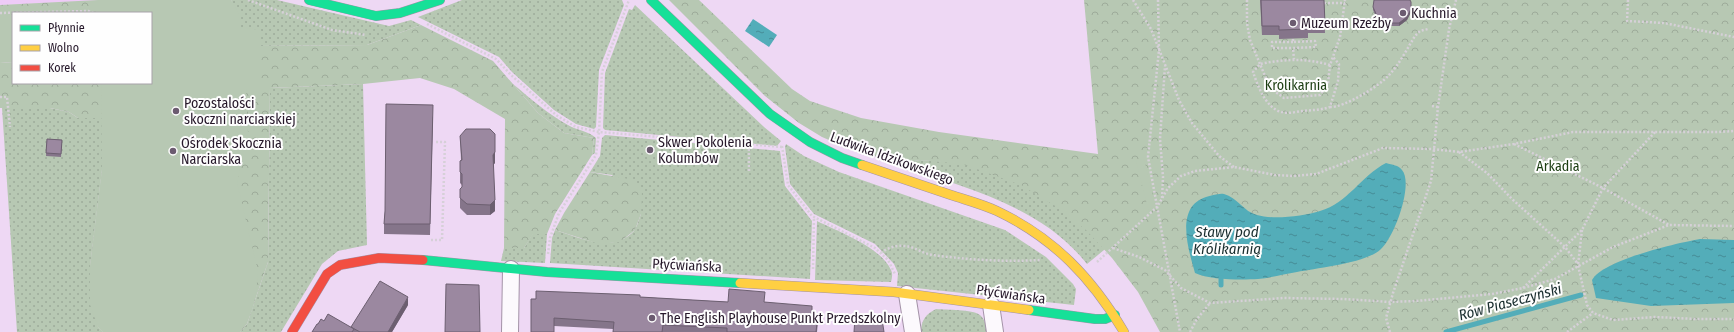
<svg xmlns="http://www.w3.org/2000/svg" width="1734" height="332" font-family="'Fira Sans Condensed',sans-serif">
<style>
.built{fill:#eecbf7}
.grass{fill:url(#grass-dots)}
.forest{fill:url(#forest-crowns)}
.garden{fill:#b7c8b3}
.water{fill:url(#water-ripples)}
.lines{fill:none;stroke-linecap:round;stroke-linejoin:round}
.stream{stroke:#53adb9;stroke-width:5}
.street-casing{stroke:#a392a7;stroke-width:18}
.fast-casing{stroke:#a392a7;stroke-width:10}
.slow-casing{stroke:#a392a7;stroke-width:10}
.jam-casing{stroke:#a392a7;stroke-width:10}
.path{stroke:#d6d0d8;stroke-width:2.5;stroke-dasharray:2 2;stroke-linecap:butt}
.street{stroke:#fcf9fd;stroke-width:16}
.fast{stroke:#16e098;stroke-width:9}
.slow{stroke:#ffcf43;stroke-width:9}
.jam{stroke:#f24e42;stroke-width:9}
.wall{fill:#85758a}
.shaded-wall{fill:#6c5f70}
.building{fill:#9b88a0;stroke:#6c5f70}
.poi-dot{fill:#6b5b70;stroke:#fefefe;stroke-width:1.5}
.labels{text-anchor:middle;stroke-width:4;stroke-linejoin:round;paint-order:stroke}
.poi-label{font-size:14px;fill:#251729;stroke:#fefefe;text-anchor:start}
.park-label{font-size:14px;fill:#1b3d11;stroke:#fefefe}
.street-label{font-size:14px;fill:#251729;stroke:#fefefe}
.water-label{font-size:15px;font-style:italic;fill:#192d2e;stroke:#fefefe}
</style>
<defs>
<pattern id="grass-dots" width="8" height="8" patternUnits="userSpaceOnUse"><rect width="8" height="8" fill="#b7c8b3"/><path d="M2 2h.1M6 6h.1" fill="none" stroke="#9dab9a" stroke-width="1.8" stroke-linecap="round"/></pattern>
<pattern id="forest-crowns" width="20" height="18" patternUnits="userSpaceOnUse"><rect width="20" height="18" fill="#b7c8b3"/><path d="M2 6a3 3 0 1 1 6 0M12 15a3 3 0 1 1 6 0" fill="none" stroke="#9dab9a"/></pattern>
<pattern id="water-ripples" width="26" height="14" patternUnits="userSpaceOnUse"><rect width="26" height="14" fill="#53adb9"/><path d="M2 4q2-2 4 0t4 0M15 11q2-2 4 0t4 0" fill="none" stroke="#458c96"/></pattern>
</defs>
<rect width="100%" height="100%" fill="#eed8f4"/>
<polygon class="built" points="0,0 98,0 98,1 0,5"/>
<g class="grass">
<polygon points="231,0 277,0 389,26 411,20 421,25 367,45 259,46 241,27"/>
<polygon points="462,0 622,0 624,5 599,70 596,127 594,129 576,124 554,110 512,72 499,57 418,17"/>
<polygon points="635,5 764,127 781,141 777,146 605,130 603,128 605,73 629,9 632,10"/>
<polygon points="363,84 367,245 338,251 322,264 281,332 240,332 247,324 268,262 270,88"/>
<path d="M513,84C531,99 548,114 568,125C576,130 589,131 596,138L595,153L592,155L594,138L564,133L538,113Z"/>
<polygon points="2,108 50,108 69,112 78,118 102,117 102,170 90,267 98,327 103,332 17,332"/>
<path d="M605,135L780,151L785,186L812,221L810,279L550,263L552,238L555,230C581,238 612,254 634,231C637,227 639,219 641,214L612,175L590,172L600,156L602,138Z"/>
<polygon points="786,144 804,156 839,172 1005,230 1046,257 1073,284 1076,289 1074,305 897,286 898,273 894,264 875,244 814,214 790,184 785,147"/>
<path d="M920,160L1080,170L1149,213L1087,264C1041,205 964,188 897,164Z"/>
<path d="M817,221C839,232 881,247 891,270C893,274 892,278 891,282L815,280Z"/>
<polygon points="533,233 547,234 545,263 501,261 504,248 524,248"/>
<path d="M936,309C947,310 972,309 980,315C985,319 986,326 987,332H921C921,320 926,314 936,309Z"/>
</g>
<g class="forest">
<polygon points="98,0 135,13 13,13 13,18 0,18 0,5"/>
<polygon points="230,0 241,17 241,27 259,30 259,46 367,45 421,25 493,61 538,113 564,133 594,138 592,155 555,214 547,234 533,234 524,248 504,248 505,119 454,89 420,78 363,84 270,88 268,262 247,324 240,332 103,332 98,327 90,304 90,267 102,170 102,118 78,118 69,112 50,108 0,108 0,62 13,63 13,83 138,83 137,138"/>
<polygon points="669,0 699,0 792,89 810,101 861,118 939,132 1098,154 1084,0 1734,0 1734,332 1160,332 1138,292 1112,258 1086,230 1057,207 1021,185 963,164 920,160 897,164 836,143 822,137 799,123 765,96"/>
<polygon points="590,172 634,180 642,189 641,214 635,230 620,242 599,244 555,230 564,213"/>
</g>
<g class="garden">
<path d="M98,0H231L241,17V27L259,30V88H246L248,133L237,183L257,267C258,289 255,314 240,332H103L98,327L90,304V267L102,170L101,83H151V13H98Z"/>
<polygon points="0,18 13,18 13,63 0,62"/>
<polygon points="1144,159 1154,200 1155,204 1149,213 1136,160"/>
</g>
<g class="water">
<polygon points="753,19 777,35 769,47 745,31"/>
<path d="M1386,163C1393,165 1398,165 1402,170C1414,184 1394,238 1381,249C1367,263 1317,268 1297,272C1284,274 1271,278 1258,279C1241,280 1210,280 1195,273C1189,251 1174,207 1206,197C1211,196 1218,193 1224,194C1237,197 1244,212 1257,215C1273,220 1304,216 1320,211C1348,203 1361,176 1386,163Z"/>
<path d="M1700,239L1734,240V303L1651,306L1596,298L1592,280C1603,260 1677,243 1700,239Z"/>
</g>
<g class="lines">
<g class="stream">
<polyline points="1221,278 1221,285"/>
<polyline points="1446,332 1581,295"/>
</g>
<g class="street-casing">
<g id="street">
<polyline points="907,294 913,332"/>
<polyline points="991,305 995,332"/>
<polyline points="510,332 511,269"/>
</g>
</g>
<g class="fast-casing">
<g id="fast">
<polyline points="309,0 376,16 400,13 440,0"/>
<polyline points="651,0 770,114 810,142 842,158 862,165"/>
<polyline points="423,260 547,272 740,283"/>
<polyline points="1029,310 1095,319 1105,319 1115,315"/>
</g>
</g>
<g class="slow-casing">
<g id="slow">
<path d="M862,165C891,175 921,185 951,195C966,200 982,204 997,211C1054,238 1092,278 1124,332"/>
<polyline points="740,283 894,292 1029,310"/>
</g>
</g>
<g class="jam-casing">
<polyline id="jam" points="292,332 327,274 340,265 379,258 423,260"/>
</g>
<g class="path">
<polyline points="248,0 332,30 366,35"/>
<polyline points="1133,0 1151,29 1179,100 1192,123 1219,156 1234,167"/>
<polyline points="1158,0 1159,50 1148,157 1180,332"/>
<polyline points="1247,0 1247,23 1250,40 1270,88 1284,98 1320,95 1328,83 1330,65 1340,37 1345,0"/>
<polyline points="1628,0 1627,21 1664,23 1734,37"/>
<polyline points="1324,3 1345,3"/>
<polyline points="0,13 88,11 93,13"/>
<polyline points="427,24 496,59 511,75 556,115 576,127 599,132 782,147"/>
<polyline points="1293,39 1293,42 1315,41 1316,47 1293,48 1294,59"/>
<polyline points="1293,42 1272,42 1272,48 1293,48"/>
<path d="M1330,65C1306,58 1284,59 1260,64L1253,72C1258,86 1265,107 1281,112C1287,114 1295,112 1302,111C1312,110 1321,110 1330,107L1338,81L1339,64L1333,57"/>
<polyline points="0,97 7,97 10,127"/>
<polyline points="1432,106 1438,107"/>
<path d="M1330,107C1343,108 1380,86 1389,75C1399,65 1407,49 1415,36L1420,31L1428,29"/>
<polyline points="1514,144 1603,188 1669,225"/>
<polyline points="749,145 749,173"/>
<polyline points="782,146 788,185 812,216 875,248 888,260 895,274"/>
<polyline points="1459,152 1487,173 1512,199 1565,247 1578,264"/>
<polyline points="1162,198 1163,177 1160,139 1165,66"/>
<polyline points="1582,230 1578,265 1587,305 1593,313 1613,320 1655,317 1695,319 1734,319"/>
<polyline points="431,240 442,240 445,142 435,142"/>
<polyline points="1113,248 1139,257 1165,270 1181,288 1210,303 1284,298 1344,299 1390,302 1416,301 1492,294 1523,288 1555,279 1613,247 1669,225 1734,226"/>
<path d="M881,253C887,248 896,245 904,246C914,246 923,254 933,255C969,260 1006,262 1041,260"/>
<polyline points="548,254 550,238 559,213 596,155 599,132 602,72 629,0"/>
<polyline points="1097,262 1157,207 1168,188 1181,176 1195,171 1234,167 1275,175 1294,176 1316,174 1383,148 1433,149 1459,152 1514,144 1573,132 1719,132 1734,131"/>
<polyline points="813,269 814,217"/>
<polyline points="1523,288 1582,230 1603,188 1656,131"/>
<polyline points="1190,332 1197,319 1210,303"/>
<polyline points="1390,332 1386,318 1393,293 1431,181 1438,107 1449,29 1456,0"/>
<polyline points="1567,332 1593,313"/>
</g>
<use href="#street" class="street"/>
<use href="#fast" class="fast"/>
<use href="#slow" class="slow"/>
<use href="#jam" class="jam"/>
</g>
<g class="wall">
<polygon points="1260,0 1324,0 1325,33 1308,33 1308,38 1279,39 1279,35 1262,35"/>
<polygon points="1373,7 1411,12 1407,20 1399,26 1387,26 1377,19 1373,10"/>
<polygon points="433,116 430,235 384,234 384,224 385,211"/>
<polygon points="460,136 495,163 493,165 495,211 490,215 467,215 460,208 460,189 462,187 462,185 460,183 460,161 461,160"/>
<polygon points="47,139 62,140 61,157 46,156"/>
<polygon points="640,297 728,302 764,302 812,314 818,322 817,332 613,332 613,329 554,326 531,299"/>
<polygon points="408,305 392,332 312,332 318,324 324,321 351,327"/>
</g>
<g class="shaded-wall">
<polygon points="1411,9 1411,12 1407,20 1399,26 1399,23"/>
<polygon points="495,134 495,163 493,165 493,155"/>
<polygon points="495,200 495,211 490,215 490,205"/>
<polygon points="408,297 408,305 392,332 388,332"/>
</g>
<g class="building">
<polygon points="1261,0 1324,0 1325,24 1308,25 1308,29 1279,30 1279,26 1262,26"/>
<polygon points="1374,0 1410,0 1411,2 1411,9 1407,17 1399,23 1387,23 1377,16 1373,7"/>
<polygon points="386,104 433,105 430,224 384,224 385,211"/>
<polygon points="466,129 490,129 495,134 495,152 493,155 495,200 490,205 467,204 460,198 460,189 462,187 462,174 460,172 460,161 462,160 460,136"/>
<polygon points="47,139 62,140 61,154 46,153"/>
<polygon points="380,281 408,297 388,332 360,332 351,327"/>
<polygon points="446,284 479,285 480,332 445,332"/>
<polygon points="729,289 765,292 764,302 812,306 812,314 818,314 816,332 727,332 727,328 663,325 662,332 613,332 614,322 554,318 554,332 531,332 531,299 536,299 536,291 640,295 640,297 728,302"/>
<polygon points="328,314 354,329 352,332 312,332 317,324 318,324 321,319 324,321"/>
<polygon points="855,318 882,319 884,332 854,332"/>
</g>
<g class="poi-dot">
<circle cx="1403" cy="13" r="4"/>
<circle cx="1293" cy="23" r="4"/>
<circle cx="176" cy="111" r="4"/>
<circle cx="650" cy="150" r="4"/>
<circle cx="173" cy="151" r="4"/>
<circle cx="652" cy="318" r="4"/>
</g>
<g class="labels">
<g class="poi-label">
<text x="1411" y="18">Kuchnia</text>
<text x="1301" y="28">Muzeum Rzeźby</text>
<text x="184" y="108">Pozostalości<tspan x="184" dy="16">skoczni narciarskiej</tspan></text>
<text x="658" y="147">Skwer Pokolenia<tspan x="658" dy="16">Kolumbów</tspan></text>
<text x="181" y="148">Ośrodek Skocznia<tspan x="181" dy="16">Narciarska</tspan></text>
<text x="660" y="323">The English Playhouse Punkt Przedszkolny</text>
</g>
<g class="park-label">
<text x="1296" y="90">Królikarnia</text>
<text x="1558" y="171">Arkadia</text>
</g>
<g class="street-label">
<text transform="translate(892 158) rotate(20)" y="5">Ludwika Idzikowskiego</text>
<text transform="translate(687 265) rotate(3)" y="5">Płyćwiańska</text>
<text transform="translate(1011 294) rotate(8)" y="5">Płyćwiańska</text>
</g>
<g class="water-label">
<text x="1227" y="237">Stawy pod<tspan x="1227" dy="17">Królikarnią</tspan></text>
<text transform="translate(1510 302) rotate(-15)" y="5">Rów Piaseczyński</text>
</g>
</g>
<rect x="12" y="12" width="140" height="72" fill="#fefefe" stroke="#a7a2a9"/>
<rect x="20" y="25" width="20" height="6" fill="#16e098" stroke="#a7a2a9"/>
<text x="48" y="32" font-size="12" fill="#251729">Płynnie</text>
<rect x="20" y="45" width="20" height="6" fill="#ffcf43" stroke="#a7a2a9"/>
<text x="48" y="52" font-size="12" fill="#251729">Wolno</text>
<rect x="20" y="65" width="20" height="6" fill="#f24e42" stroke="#a7a2a9"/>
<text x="48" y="72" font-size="12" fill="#251729">Korek</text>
</svg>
